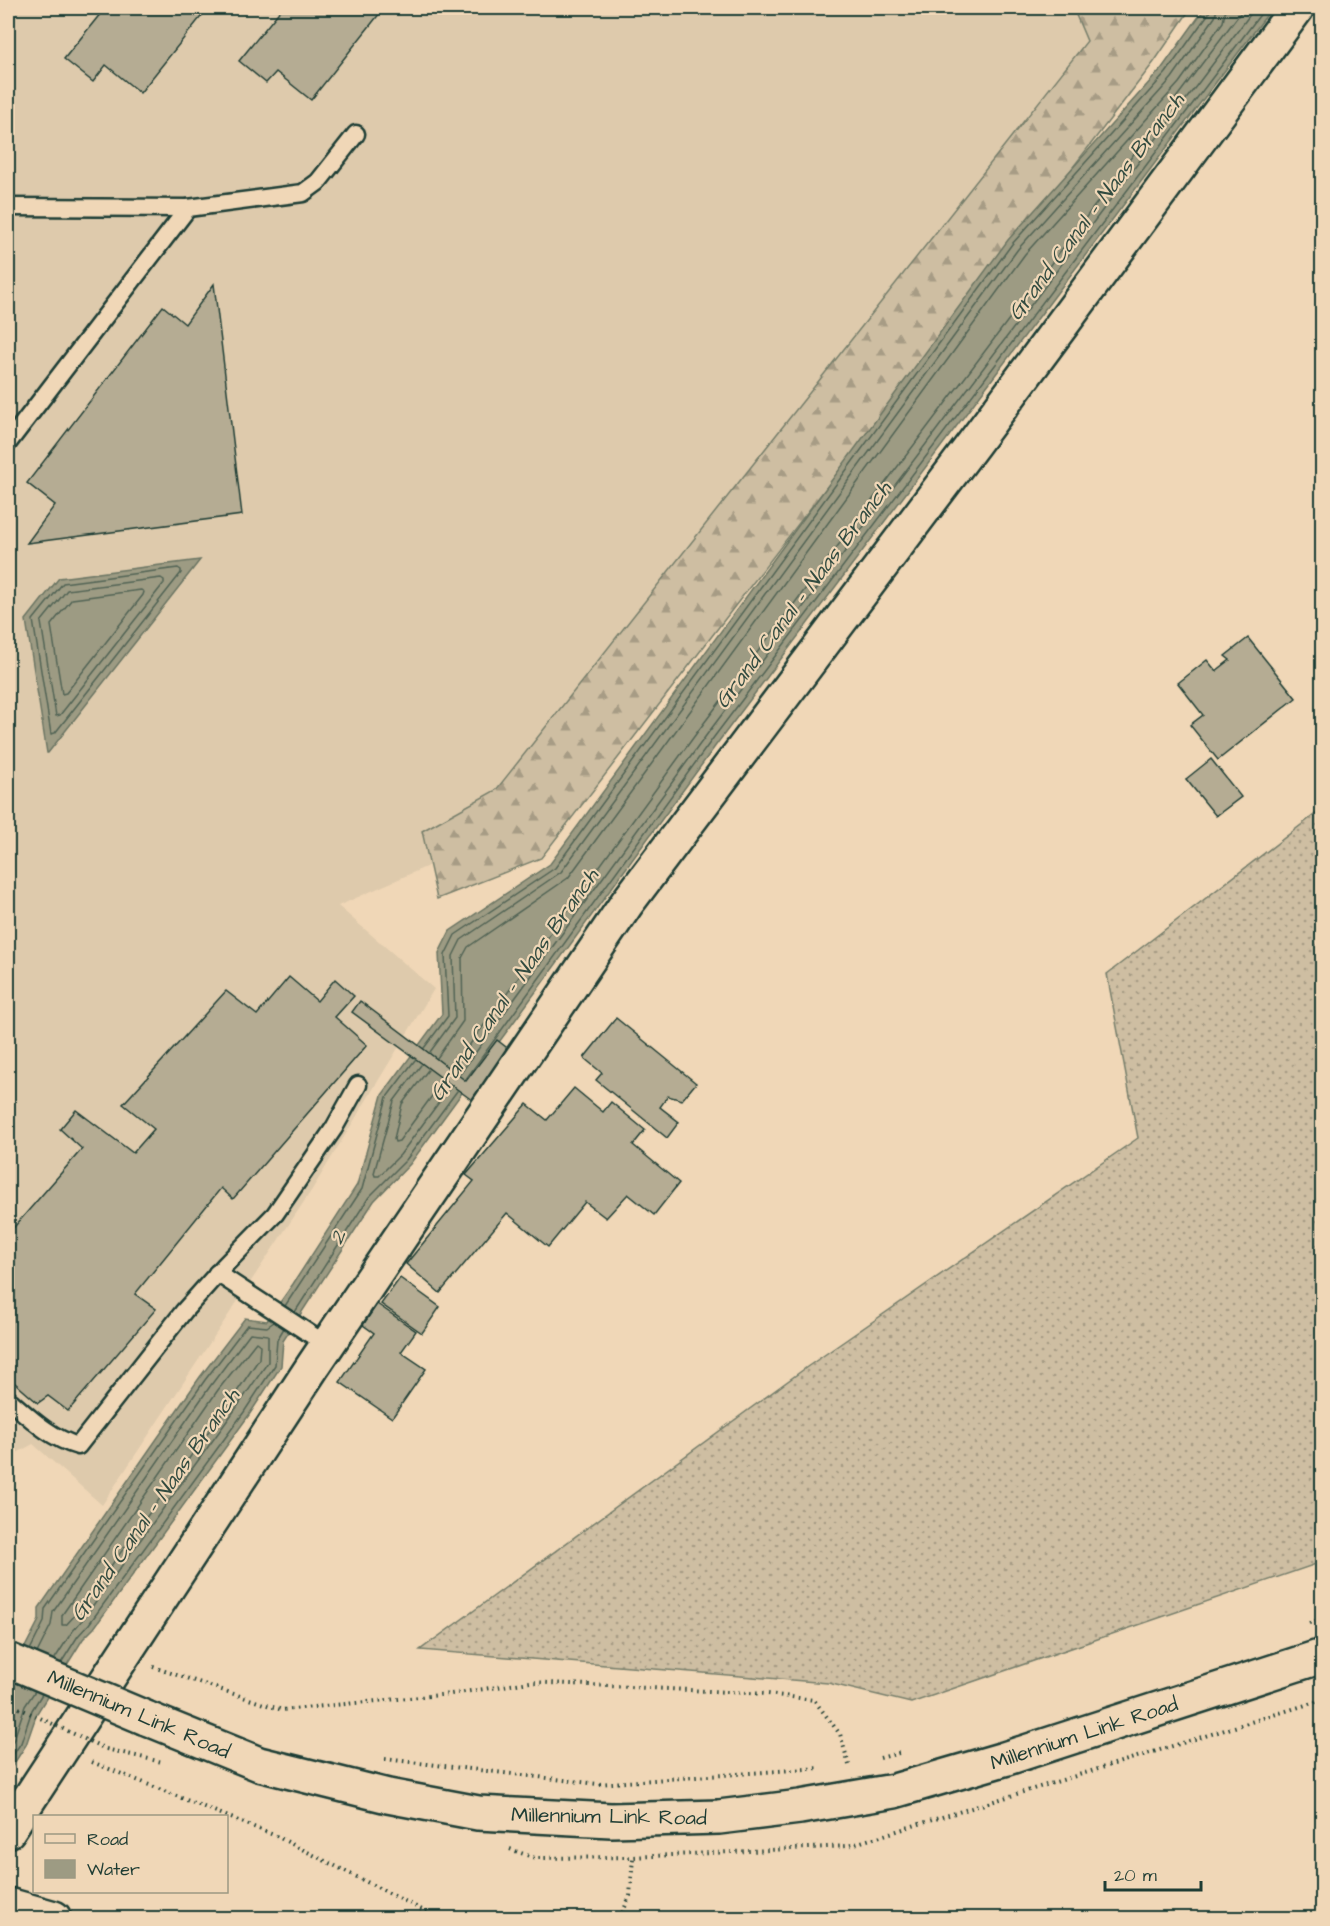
<svg xmlns="http://www.w3.org/2000/svg" width="1330" height="1926" font-family="'Architects Daughter',sans-serif">
<style>
.built{fill:#decaac}
.grass{fill:url(#grass-dots);stroke:#767e6b;stroke-width:1.5}
.forest{fill:url(#forest-firs);stroke:#767e6b;stroke-width:1.5}
.water{fill:#9d9b83;stroke:#6b7563;stroke-width:1.5}
.lines{fill:none;stroke-linecap:round;stroke-linejoin:round}
.shore{stroke:#516354;stroke-width:1.5}
.building{fill:#b5ac93;stroke:#1f3d34;stroke-width:1.5}
.lane-casing{stroke:#1f3d34;stroke-width:21}
.street-casing{stroke:#1f3d34;stroke-width:38}
.secondary-casing{stroke:#1f3d34;stroke-width:38}
.highway-casing{stroke:#1f3d34;stroke-width:38}
.path{stroke:#1f3d34;stroke-width:4;stroke-dasharray:1.5 4.5;stroke-linecap:butt}
.lane{stroke:#f0d7b7;stroke-width:16}
.street{stroke:#f0d7b7;stroke-width:33}
.secondary{stroke:#f0d7b7;stroke-width:33}
.highway{stroke:#f0d7b7;stroke-width:33}
.secondary-bridge-casing{stroke:#1f3d34;stroke-width:38;stroke-linecap:butt}
.path-bridge{stroke:#1f3d34;stroke-width:4;stroke-dasharray:1.5 4.5;stroke-linecap:butt}
.secondary-bridge{stroke:#f0d7b7;stroke-width:33}
.labels{text-anchor:middle;stroke-width:4.5;stroke-linejoin:round;paint-order:stroke}
.street-label{font-size:21px;fill:#1f3d34;stroke:#f0d7b7}
.water-label{font-size:22px;font-style:italic;fill:#324b40;stroke:#f0d7b7}
</style>
<defs>
<pattern id="grass-dots" width="8" height="8" patternUnits="userSpaceOnUse" patternTransform="scale(1.5)"><rect width="8" height="8" fill="#cebea2"/><path d="M2 2h.1M6 6h.1" fill="none" stroke="#a79c85" stroke-width="1.8" stroke-linecap="round"/></pattern>
<pattern id="forest-firs" width="22" height="20" patternUnits="userSpaceOnUse" patternTransform="scale(1.5)"><rect width="22" height="20" fill="#cebea2"/><path d="M5 1l3.5 6h-7zM16 11l3.5 6h-7z" fill="#a79c85"/></pattern>
</defs>
<rect width="100%" height="100%" fill="#f0d7b7"/>
<filter id="ink" filterUnits="userSpaceOnUse"><feTurbulence type="fractalNoise" baseFrequency=".0167" numOctaves="2"/><feDisplacementMap in="SourceGraphic" scale="12" xChannelSelector="R" yChannelSelector="G"/><feConvolveMatrix kernelMatrix="1 2 1 2 8 2 1 2 1" color-interpolation-filters="sRGB"/></filter>
<g filter="url(#ink)">
<polygon class="built" points="8,8 1129,8 522,824 338,906 434,989 313,1188 102,1505 33,1444 8,1458"/>
<polygon class="grass" points="1322,809 1322,1562 911,1703 828,1683 420,1650 807,1367 1138,1138 1107,974"/>
<polygon class="forest" points="1073,8 1191,8 1154,62 541,858 437,899 422,831 496,790 1087,41"/>
<g class="water">
<polygon points="1205,8 1272,8 719,741 410,1164 374,1201 283,1341 281,1366 249,1415 94,1628 83,1639 37,1713 26,1745 8,1773 8,1680 39,1620 39,1608 200,1377 245,1318 267,1321 293,1284 357,1185 382,1095 442,1014 439,953 450,931 550,864 1008,240 1162,68"/>
<polygon points="200,560 48,753 47,753 26,620 59,578"/>
</g>
<g class="lines">
<g class="shore">
<polygon points="178,568 181,570 181,573 55,733 51,734 33,620 63,583"/>
<polygon points="161,578 164,580 164,583 60,715 56,716 41,622 67,590"/>
<polygon points="141,590 144,592 143,595 66,693 62,694 51,625 72,599"/>
<polyline points="424,1048 448,1016 445,955 455,935 555,868 1012,244 1166,73 1209,13 1210,8"/>
<polyline points="430,1052 455,1018 453,956 461,940 561,872 1018,249 1172,78 1215,17 1217,8"/>
<polyline points="437,1058 463,1021 462,958 468,947 568,878 1025,254 1179,83 1223,22 1226,8"/>
<polyline points="421,1065 394,1101 374,1173 375,1176 379,1176 400,1155 451,1086"/>
<polyline points="452,1069 701,727 1244,8"/>
<polyline points="428,1070 402,1104 394,1139 395,1142 399,1141 443,1081"/>
<polyline points="460,1074 708,733 1255,8"/>
<polyline points="466,1079 714,737 1265,8"/>
<polyline points="285,1306 362,1189 387,1097 415,1060"/>
<polyline points="295,1312 369,1197 406,1160 457,1091"/>
<polygon points="256,1342 260,1345 259,1359 230,1402 76,1614 66,1625 62,1625 62,1615 218,1390"/>
<polyline points="30,1650 44,1622 45,1609 205,1380 247,1325 267,1327 274,1322"/>
<polyline points="37,1653 51,1625 53,1612 211,1385 250,1333 268,1335 268,1362 237,1407 83,1619 72,1632 54,1660"/>
<polyline points="61,1663 78,1636 89,1624 244,1412 275,1365 277,1340 284,1328"/>
<polyline points="8,1749 14,1739 25,1706 35,1691"/>
<polyline points="8,1762 21,1743 32,1710 42,1694"/>
</g>
</g>
<g class="building">
<polygon points="105,8 208,8 140,93 106,65 93,82 64,59"/>
<polygon points="282,8 384,8 311,100 276,72 266,83 239,61"/>
<polygon points="214,284 242,515 27,543 55,505 27,483 163,306 185,324"/>
<polygon points="1248,638 1296,698 1218,760 1190,725 1203,715 1178,683 1207,660 1216,671 1230,660 1225,656"/>
<polygon points="1211,759 1241,797 1216,816 1186,779"/>
<polygon points="8,786 12,821 8,822"/>
<polygon points="289,977 317,1001 335,979 354,996 335,1017 367,1045 233,1199 221,1188 135,1294 156,1309 68,1411 48,1396 38,1403 8,1377 8,1234 82,1149 60,1129 76,1110 133,1153 154,1129 123,1104 226,991 257,1015"/>
<polygon points="360,1001 466,1081 497,1040 515,1054 480,1106 352,1012"/>
<polygon points="616,1018 696,1083 682,1100 668,1096 660,1107 679,1122 667,1138 596,1080 602,1073 584,1058"/>
<polygon points="574,1088 603,1112 611,1102 645,1130 633,1145 679,1183 654,1215 628,1194 606,1218 585,1202 548,1247 507,1213 440,1293 406,1264 474,1181 466,1175 527,1104 547,1120"/>
<polygon points="400,1278 440,1307 422,1333 381,1304"/>
<polygon points="377,1304 416,1331 401,1352 426,1369 392,1418 340,1382 374,1333 363,1325"/>
</g>
<g class="lines">
<g class="lane-casing">
<g id="lane">
<polyline points="8,207 188,208 303,193 318,182 356,134"/>
<polyline points="8,443 188,208"/>
<polyline points="217,1273 327,1345"/>
<path d="M8,1399C29,1417 50,1438 78,1446L184,1311L225,1265L275,1214L334,1128L358,1085"/>
</g>
</g>
<g class="street-casing">
<polyline id="street" points="8,1831 313,1366 627,903 974,443 1297,8"/>
</g>
<g class="secondary-casing">
<polyline id="secondary" points="146,1718 259,1764 388,1796 478,1813 611,1820 719,1817 800,1807 894,1791 1004,1759 1322,1656"/>
</g>
<g class="highway-casing">
<polyline id="highway" points="8,1905 54,1918"/>
</g>
<g class="path">
<polyline points="1309,1623 1322,1619"/>
<polyline points="153,1667 282,1710 451,1694 530,1682 768,1694 814,1700 840,1734 849,1765"/>
<polyline points="106,1749 162,1762"/>
<polyline points="880,1758 899,1753"/>
<polyline points="385,1759 598,1784 820,1768"/>
<polyline points="92,1762 276,1836 438,1918"/>
<polyline points="510,1849 535,1858 633,1857 848,1846 1322,1700"/>
<polyline points="620,1918 630,1896 633,1857"/>
</g>
<use href="#lane" class="lane"/>
<use href="#street" class="street"/>
<use href="#secondary" class="secondary"/>
<use href="#highway" class="highway"/>
<g class="secondary-bridge-casing">
<polyline id="secondary-bridge" points="8,1660 146,1718"/>
</g>
<polyline class="path-bridge" points="8,1703 106,1749"/>
<use href="#secondary-bridge" class="secondary-bridge"/>
</g>
</g>
<g class="labels">
<g class="street-label">
<text transform="translate(139 1714) rotate(23)" y="7">Millennium Link Road</text>
<text transform="translate(1084 1733) rotate(-18)" y="7">Millennium Link Road</text>
<text transform="translate(609 1816) rotate(1)" y="7">Millennium Link Road</text>
</g>
<g class="water-label">
<text transform="translate(1095 206) rotate(-53)" y="8">Grand Canal - Naas Branch</text>
<text transform="translate(802 594) rotate(-53)" y="8">Grand Canal - Naas Branch</text>
<text transform="translate(513 984) rotate(-55)" y="8">Grand Canal - Naas Branch</text>
<text transform="translate(337 1236) rotate(-57)" y="8">2</text>
<text transform="translate(154 1504) rotate(-55)" y="8">Grand Canal - Naas Branch</text>
</g>
</g>
<rect width="1330" height="1926" fill="none" stroke="#f0d7b7" stroke-width="30"/>
<rect x="15" y="15" width="1300" height="1896" fill="none" stroke="#1f3d34" stroke-width="2" filter="url(#ink)"/>
<rect x="33" y="1815" width="195" height="78" fill="#f0d7b7" stroke="#9c9983" stroke-width="1.5"/>
<rect x="45" y="1834" width="30" height="9" fill="#f0d7b7" stroke="#9c9983" stroke-width="1.5"/>
<text x="87" y="1845" font-size="18" fill="#1f3d34">Road</text>
<rect x="45" y="1860" width="30" height="18" fill="#9d9b83" stroke="#9c9983" stroke-width="1.5"/>
<text x="87" y="1875" font-size="18" fill="#1f3d34">Water</text>
<path d="M1105 1881v9h96v-9" fill="none" stroke="#1f3d34" stroke-width="3"/>
<text x="1114" y="1881" font-size="18" fill="#1f3d34" stroke="#f0d7b7" stroke-width="4.5" paint-order="stroke">20 m</text>
</svg>
